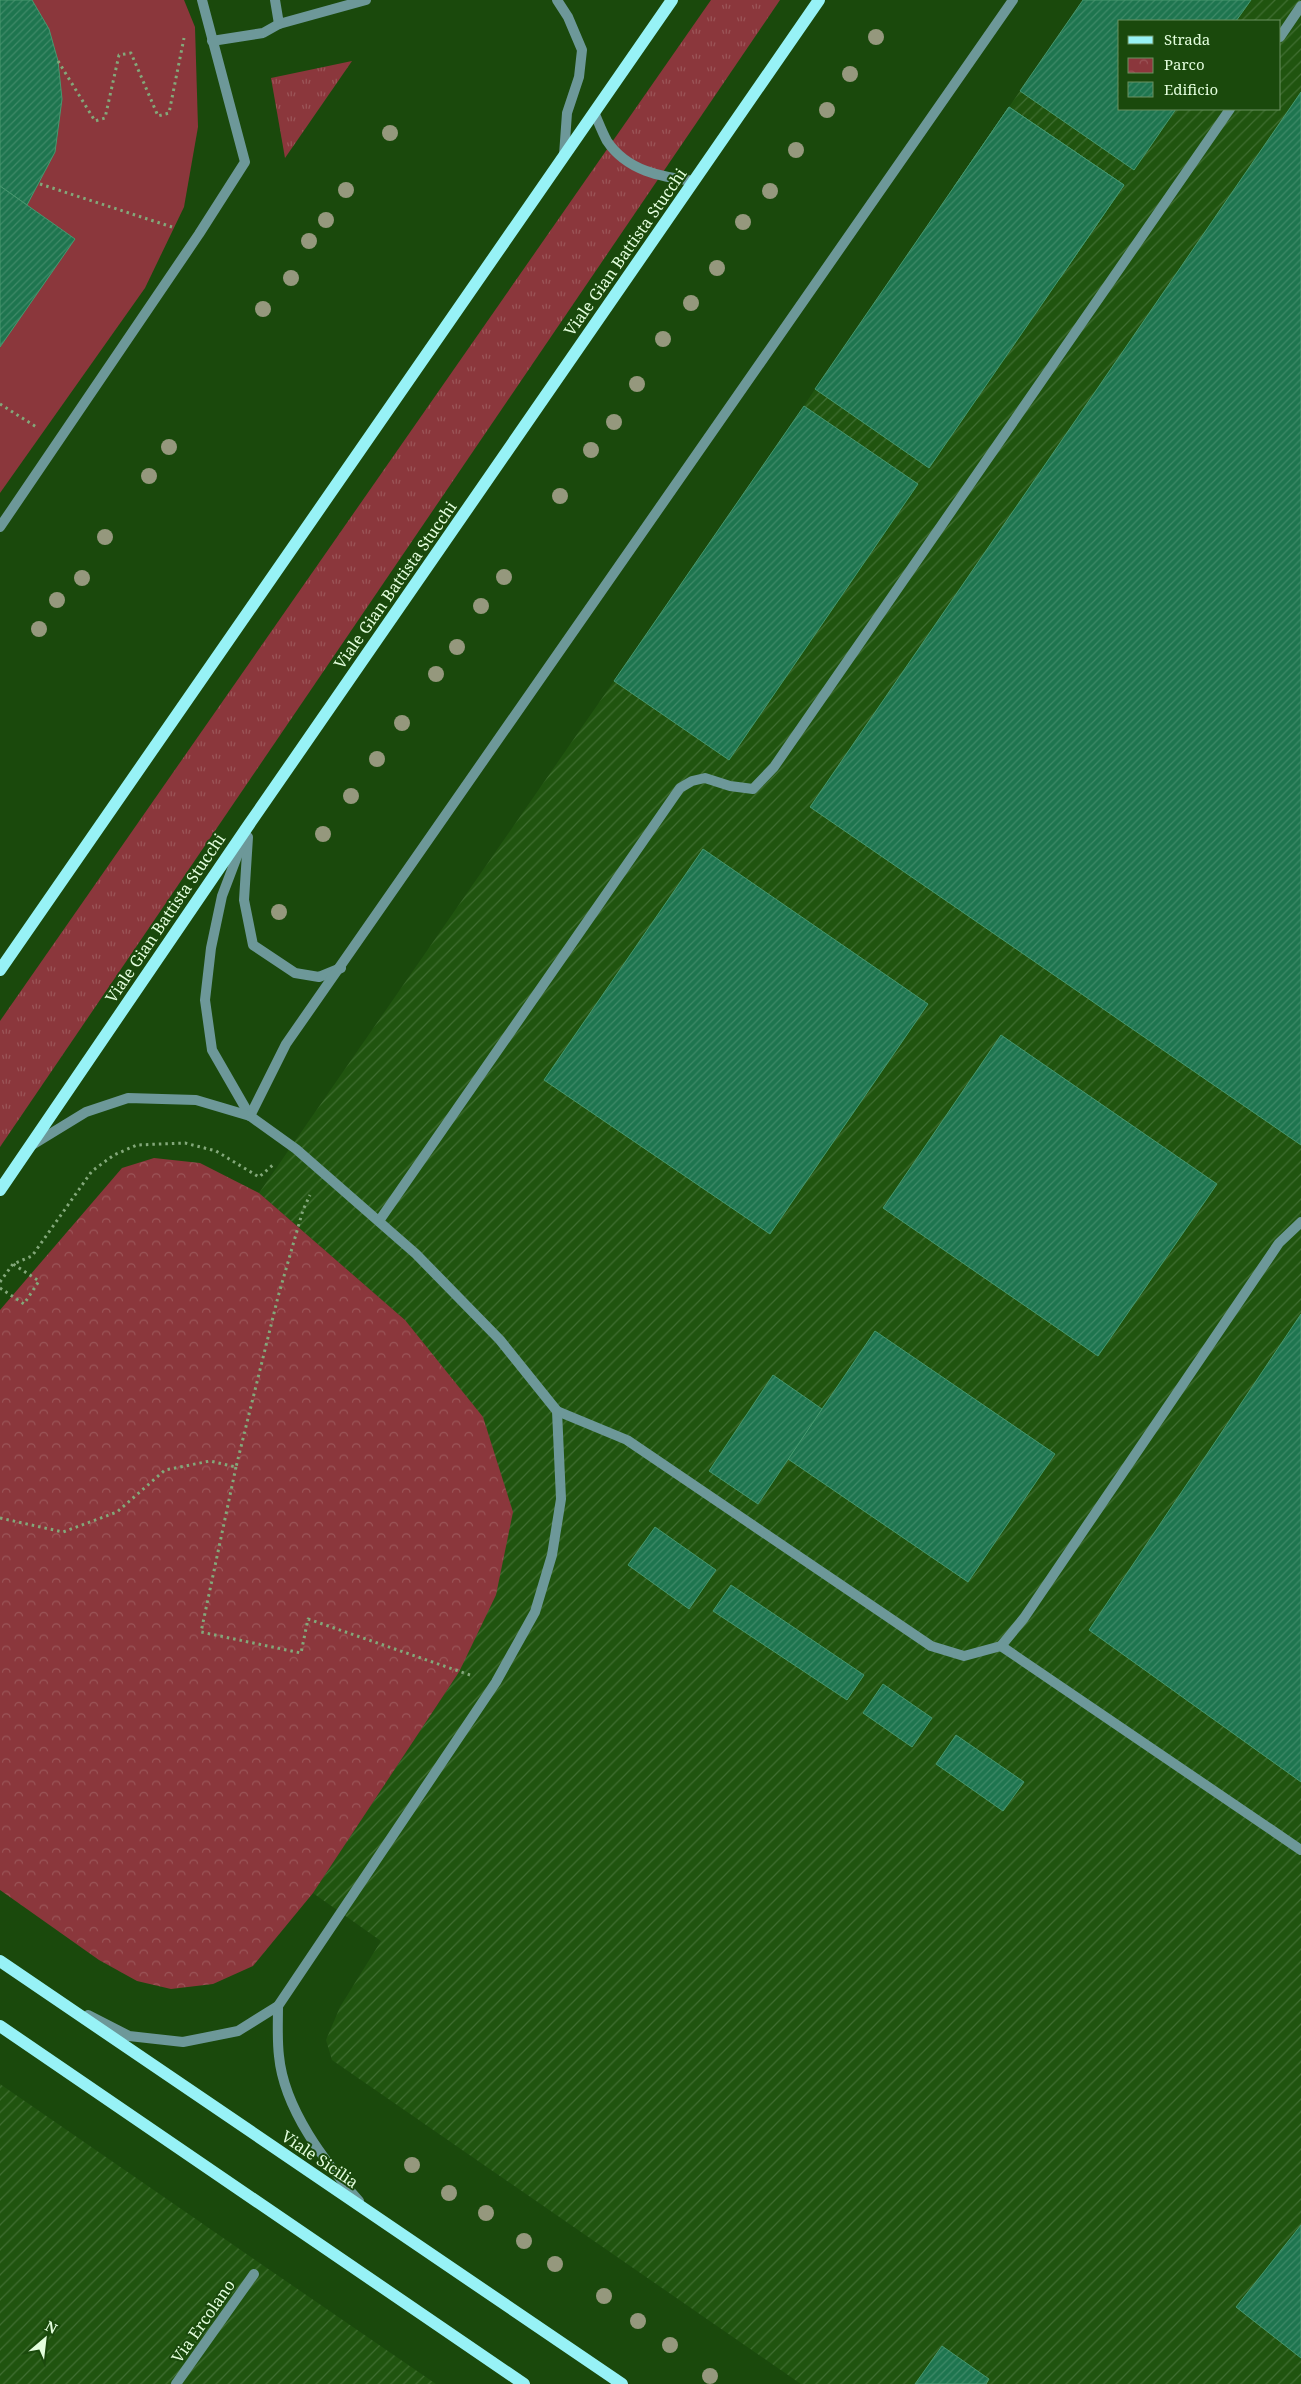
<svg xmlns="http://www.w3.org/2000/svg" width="1301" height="2384" font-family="'Noto Serif',serif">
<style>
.industrial{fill:url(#industrial-furrows)}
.grass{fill:url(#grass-tufts)}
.park{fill:url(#park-crowns)}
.garden{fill:#8b373c}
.building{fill:url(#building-hatch);stroke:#46986f}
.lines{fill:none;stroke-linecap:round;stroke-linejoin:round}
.path{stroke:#83a87a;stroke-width:3;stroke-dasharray:2.5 4;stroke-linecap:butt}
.lane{stroke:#6d9899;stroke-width:10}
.street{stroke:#6d9899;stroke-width:10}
.primary{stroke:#97f2f6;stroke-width:12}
.tree{fill:#95987d}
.labels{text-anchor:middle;stroke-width:4;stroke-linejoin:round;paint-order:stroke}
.street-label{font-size:16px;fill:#e3fedd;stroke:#1a490c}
</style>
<defs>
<pattern id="industrial-furrows" width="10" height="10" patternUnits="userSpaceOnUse" patternTransform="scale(1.25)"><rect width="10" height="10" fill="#20540f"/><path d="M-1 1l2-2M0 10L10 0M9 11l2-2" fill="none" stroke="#406e32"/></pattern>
<pattern id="grass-tufts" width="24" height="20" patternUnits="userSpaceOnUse" patternTransform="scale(1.25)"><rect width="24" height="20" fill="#8b373c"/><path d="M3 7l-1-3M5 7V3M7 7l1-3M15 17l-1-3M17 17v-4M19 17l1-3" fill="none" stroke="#9b5558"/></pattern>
<pattern id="park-crowns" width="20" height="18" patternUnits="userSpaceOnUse" patternTransform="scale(1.25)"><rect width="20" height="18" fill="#8b373c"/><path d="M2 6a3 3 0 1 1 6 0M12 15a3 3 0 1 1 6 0" fill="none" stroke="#9b5558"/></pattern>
<pattern id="building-hatch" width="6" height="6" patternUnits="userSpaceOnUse" patternTransform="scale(1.25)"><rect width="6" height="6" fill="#1e754f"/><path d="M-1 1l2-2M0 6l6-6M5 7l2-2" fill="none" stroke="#3f8a68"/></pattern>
</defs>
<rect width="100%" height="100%" fill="#1a490c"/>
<g class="industrial">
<polygon points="1251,0 1301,0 1301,2384 801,2384 332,2060 326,2040 340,2007 381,1941 313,1893 459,1672 405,1320 259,1193 614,681 729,760 918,484 804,406 815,389 929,468 1124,185 1009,107 1020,91 1134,170 1176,109 1280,109 1280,21 1236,21"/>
<polygon points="0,2084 245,2253 436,2384 0,2384"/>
</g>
<g class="grass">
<polygon points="711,0 780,0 0,1147 0,1021"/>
<polygon points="352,61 285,158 271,78"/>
</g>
<polygon class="park" points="154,1158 200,1163 259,1193 405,1320 483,1417 513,1512 496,1595 459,1672 313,1893 253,1966 213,1984 171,1989 137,1981 99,1960 0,1890 0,1310 122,1168"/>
<polygon class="garden" points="0,0 184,0 195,27 198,127 184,207 145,288 0,493"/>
<g class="building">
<polygon points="0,0 32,0 49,29 58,61 62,99 55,152 27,205 0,186"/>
<polygon points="1083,0 1251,0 1236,21 1120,21 1120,109 1176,109 1134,170 1020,91"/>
<polygon points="1301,92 1301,1145 810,807"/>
<polygon points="1009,107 1124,185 1060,278 965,212 973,200 954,187"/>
<polygon points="1009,107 1124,185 929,468 815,389"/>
<polygon points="0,186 75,239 0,347"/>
<polygon points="804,406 918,484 729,760 614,681"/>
<polygon points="703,849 928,1004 770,1234 544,1080"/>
<polygon points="1001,1035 1217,1184 1098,1356 883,1208"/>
<polygon points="1301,1314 1301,1782 1089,1630"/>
<polygon points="875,1331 1055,1454 968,1582 788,1459"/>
<polygon points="773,1375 822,1409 758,1504 709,1471"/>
<polygon points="655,1527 716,1570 689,1609 628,1565"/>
<polygon points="731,1585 864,1675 847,1700 713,1611"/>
<polygon points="883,1684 932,1718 912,1747 863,1713"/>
<polygon points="956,1735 1024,1782 1003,1811 936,1764"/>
<polygon points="1301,2225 1301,2358 1236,2307"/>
<polygon points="942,2346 989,2379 986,2384 915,2384"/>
</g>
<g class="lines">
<g class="path">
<polyline points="58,61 95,121 105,118 119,55 131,53 158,116 169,113 184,38"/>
<polyline points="40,184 172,227"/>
<polyline points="0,404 38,428"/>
<polyline points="0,1282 13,1264 32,1256 92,1171 114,1155 137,1145 185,1143 216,1151 259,1177 274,1164"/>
<polyline points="0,1288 24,1304 39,1281 13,1264"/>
<polyline points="236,1467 201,1632 301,1653 308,1619 470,1675"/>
<polyline points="0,1518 63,1532 117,1512 165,1470 210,1461 236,1467 278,1297 303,1210 310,1195"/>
</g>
<g class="lane">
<polyline points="275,0 279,24"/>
<polyline points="1280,37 1301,6"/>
<polyline points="212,41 263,33 279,24 366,0"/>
<path d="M594,112C598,121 602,132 607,141C627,171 661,177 694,181"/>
<polyline points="248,837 244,900 253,945 295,973 319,977 341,968"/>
<polyline points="244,838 222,896 211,948 205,1000 212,1050 250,1116"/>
<polyline points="250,1116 286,1044 1013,0"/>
<polyline points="32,1145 86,1112 128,1098 196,1100 250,1116 296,1149 416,1254 500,1340 557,1411 561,1499 552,1555 535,1612 496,1682 278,2006 238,2031 183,2042 129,2036 88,2015"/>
<polyline points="379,1221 680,788 692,781 705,778 730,786 753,789 774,767 1230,109"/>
<polyline points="557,1411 627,1440 931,1646 964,1656 1001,1646 1024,1618 1279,1243 1301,1222"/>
<polyline points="1001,1646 1301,1850"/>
<path d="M278,2006C278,2023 277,2040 279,2056C284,2109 325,2162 359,2201"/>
<polyline points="176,2384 254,2274"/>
</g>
<g class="street">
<polyline points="557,0 568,17 582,50 579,77 567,113 564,155"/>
<polyline points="0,527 199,234 245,162 202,0"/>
</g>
<g class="primary">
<polyline points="0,970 672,0"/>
<polyline points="0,1190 248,826 819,0"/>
<polyline points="0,1961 622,2384"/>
<polyline points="0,2026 524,2384"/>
</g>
</g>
<g class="tree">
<circle cx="876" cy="37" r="8"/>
<circle cx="850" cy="74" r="8"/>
<circle cx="827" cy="110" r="8"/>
<circle cx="390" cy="133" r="8"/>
<circle cx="796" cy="150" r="8"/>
<circle cx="346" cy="190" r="8"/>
<circle cx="770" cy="191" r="8"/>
<circle cx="326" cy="220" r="8"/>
<circle cx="743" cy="222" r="8"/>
<circle cx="309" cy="241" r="8"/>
<circle cx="717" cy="268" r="8"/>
<circle cx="291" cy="278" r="8"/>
<circle cx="691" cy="303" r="8"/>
<circle cx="263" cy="309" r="8"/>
<circle cx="663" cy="339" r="8"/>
<circle cx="637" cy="384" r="8"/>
<circle cx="614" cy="422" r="8"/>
<circle cx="169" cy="447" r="8"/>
<circle cx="591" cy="450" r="8"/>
<circle cx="149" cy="476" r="8"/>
<circle cx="560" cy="496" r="8"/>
<circle cx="105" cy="537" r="8"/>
<circle cx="504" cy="577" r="8"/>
<circle cx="82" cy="578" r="8"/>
<circle cx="57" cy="600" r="8"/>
<circle cx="481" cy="606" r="8"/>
<circle cx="39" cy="629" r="8"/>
<circle cx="457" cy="647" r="8"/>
<circle cx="436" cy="674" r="8"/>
<circle cx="402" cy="723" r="8"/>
<circle cx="377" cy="759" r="8"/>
<circle cx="351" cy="796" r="8"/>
<circle cx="323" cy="834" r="8"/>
<circle cx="279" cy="912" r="8"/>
<circle cx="412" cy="2165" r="8"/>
<circle cx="449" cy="2193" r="8"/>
<circle cx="486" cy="2213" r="8"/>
<circle cx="524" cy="2241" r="8"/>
<circle cx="555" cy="2264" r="8"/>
<circle cx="604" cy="2296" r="8"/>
<circle cx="638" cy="2321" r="8"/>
<circle cx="670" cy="2345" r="8"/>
<circle cx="710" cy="2376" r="8"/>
</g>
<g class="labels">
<g class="street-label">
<text transform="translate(625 252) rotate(-55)" y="6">Viale Gian Battista Stucchi</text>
<text transform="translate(395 585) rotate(-55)" y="6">Viale Gian Battista Stucchi</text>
<text transform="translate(165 918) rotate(-56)" y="6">Viale Gian Battista Stucchi</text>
<text transform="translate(320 2159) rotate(34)" y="6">Viale Sicilia</text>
<text transform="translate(203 2321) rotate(-55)" y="6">Via Ercolano</text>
</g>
</g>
<rect x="1118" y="20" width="162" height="90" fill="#1a490c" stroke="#6a9160"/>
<rect x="1128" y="36" width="25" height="8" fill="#97f2f6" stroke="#6a9160"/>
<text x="1164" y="45" font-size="15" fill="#e3fedd">Strada</text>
<rect x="1128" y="58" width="25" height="15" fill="url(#park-crowns)" stroke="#6a9160"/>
<text x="1164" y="70" font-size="15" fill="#e3fedd">Parco</text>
<rect x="1128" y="82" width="25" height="15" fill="url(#building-hatch)" stroke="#6a9160"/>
<text x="1164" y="95" font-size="15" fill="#e3fedd">Edificio</text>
<g transform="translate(45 2339) rotate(28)" stroke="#1a490c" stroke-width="4" paint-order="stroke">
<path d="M0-4L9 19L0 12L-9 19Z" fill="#e3fedd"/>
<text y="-8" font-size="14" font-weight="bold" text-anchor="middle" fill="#e3fedd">N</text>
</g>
</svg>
